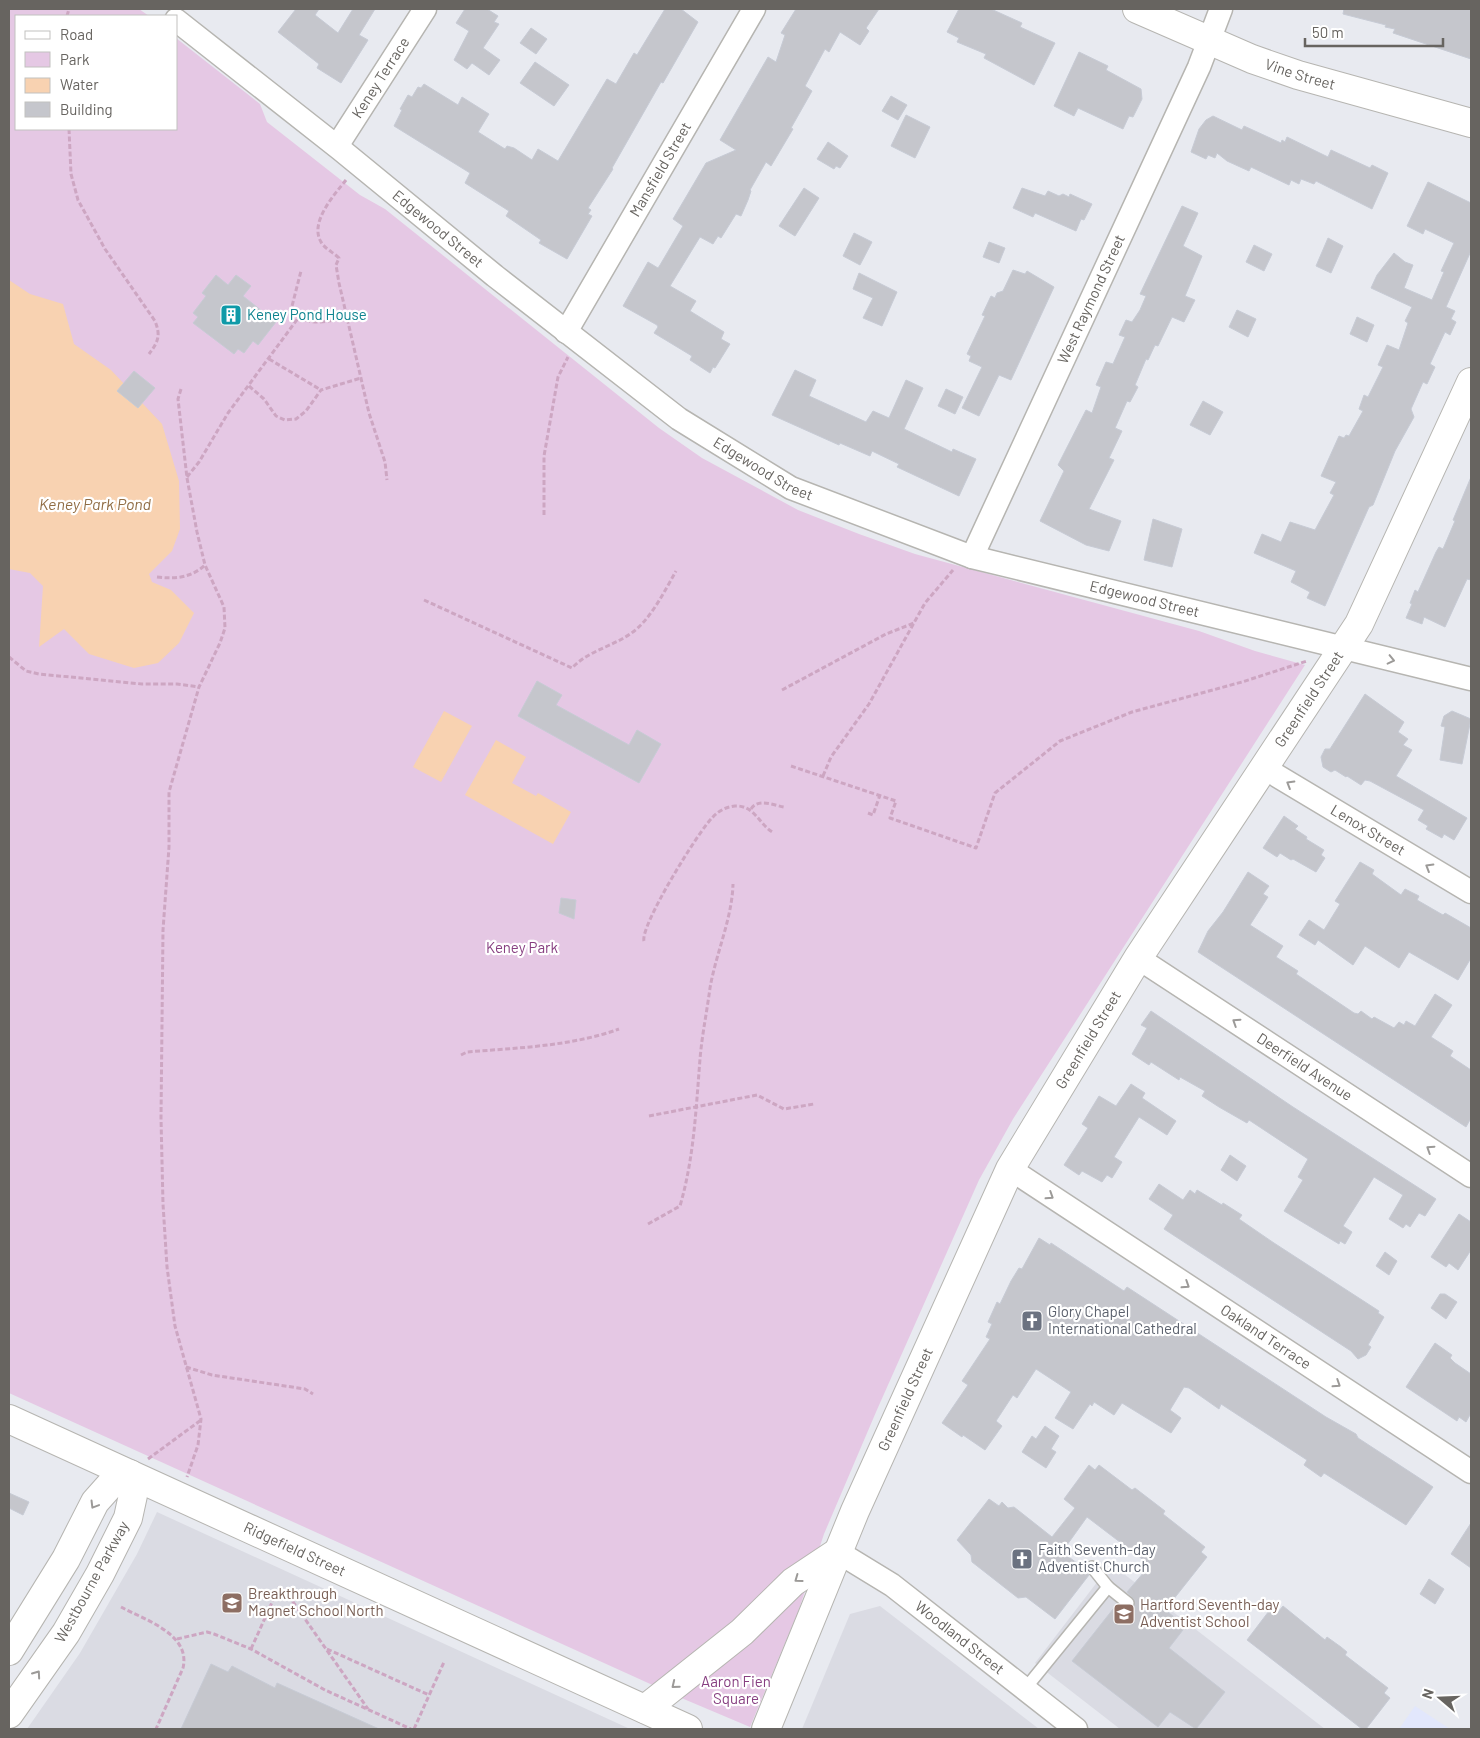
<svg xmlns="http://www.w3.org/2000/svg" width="1480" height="1738" font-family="Barlow,sans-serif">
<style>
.commercial{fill:#e2e7fc}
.education{fill:#dadbe3}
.green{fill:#e5c8e4}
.water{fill:#f8d2b1}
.building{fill:#c5c6cc;stroke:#c7cbd5}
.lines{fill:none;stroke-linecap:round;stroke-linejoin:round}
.service-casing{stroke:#b6b5b1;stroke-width:14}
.minor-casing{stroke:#b6b5b1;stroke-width:25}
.tertiary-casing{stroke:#b6b5b1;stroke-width:30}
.path{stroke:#cda6c2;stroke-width:3;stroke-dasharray:5 2.5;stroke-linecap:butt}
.service{stroke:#fff;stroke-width:11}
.minor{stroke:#fff;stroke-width:22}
.tertiary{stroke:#fff;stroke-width:28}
.oneway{stroke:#9c9a98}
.labels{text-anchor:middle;stroke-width:4.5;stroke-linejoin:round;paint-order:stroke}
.street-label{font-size:15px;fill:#676460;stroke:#fff}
.culture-label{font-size:15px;fill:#0d838f;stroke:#fff;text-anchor:start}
.park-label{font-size:15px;fill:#873f81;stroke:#fff}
.worship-label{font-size:15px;fill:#5b616d;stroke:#fff;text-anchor:start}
.education-label{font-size:15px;fill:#785e54;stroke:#fff;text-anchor:start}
.water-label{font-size:16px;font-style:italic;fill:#906c43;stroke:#fff}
</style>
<rect width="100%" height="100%" fill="#e8eaf0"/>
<polygon class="commercial" points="1415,1706 1450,1729 1399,1729"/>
<g class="education">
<polygon points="157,1512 630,1729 27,1729 80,1653 137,1554"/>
<polygon points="1111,1564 1325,1729 1120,1729 1035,1663"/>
<polygon points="880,1606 1039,1729 802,1729 850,1614"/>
</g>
<polygon class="green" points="9,9 139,9 149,16 16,16 16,129 176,129 176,38 260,104 267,122 360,195 385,209 659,428 702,458 798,510 859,534 915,554 1199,631 1255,651 1305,665 1013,1119 979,1180 876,1412 824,1534 798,1612 750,1727 679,1697 9,1393"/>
<g class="water">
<polygon points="9,280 30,294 63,304 74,344 111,370 162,424 179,481 180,529 172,551 149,574 152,582 171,590 194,613 179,643 158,663 134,668 89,654 64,629 39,647 43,586 30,573 9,569"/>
<polygon points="444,711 472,726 441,782 413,767"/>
<polygon points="496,740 526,757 512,783 536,796 538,793 571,812 553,844 465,795"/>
</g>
<g class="building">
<polygon points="296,9 319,9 315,15 338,33 353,9 375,9 359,35 368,40 341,83 317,68 319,64 278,32"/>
<polygon points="465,9 487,9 498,16 494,22 499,24 483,48 500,60 489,75 472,63 467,69 454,60 469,31 456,23"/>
<polygon points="665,9 681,9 698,22 663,83 661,82 612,168 613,169 588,208 591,210 588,214 592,216 567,259 539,243 541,240 506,216 509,211 465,183 470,173 394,126 402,110 400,109 408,95 412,97 418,87 421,88 424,84 458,105 462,97 489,114 478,132 505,149 507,146 514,148 532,160 538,149 558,161 607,79 616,84 634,53 637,55"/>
<polygon points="796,9 879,9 866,28 869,31 860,45 840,32 829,52 825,49 805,86 812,91 791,128 793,129 771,166 766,162 750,190 751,191 748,200 741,216 736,214 721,238 718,236 713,244 700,237 670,286 696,301 690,311 724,332 721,339 730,344 715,368 713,367 710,373 690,360 692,356 654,333 658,327 657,325 623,306 648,262 658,268 660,265 683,226 673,219 706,163 736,150 720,140 768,57 776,62 785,35 781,33"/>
<polygon points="959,9 991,9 1022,23 1020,27 1055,43 1034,85 984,58 986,54 957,42 959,38 947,32"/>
<polygon points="1344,9 1471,9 1471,59 1393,33 1395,29 1385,27 1386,25 1343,14"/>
<polygon points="531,28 547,39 536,54 520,43"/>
<polygon points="1079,52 1108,66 1106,70 1141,89 1142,99 1133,117 1129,116 1123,129 1078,108 1074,116 1054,106"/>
<polygon points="535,62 569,85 554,106 520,83"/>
<polygon points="891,96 907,105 898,120 882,111"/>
<polygon points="906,115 930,127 915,158 891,146"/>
<polygon points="1213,116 1242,130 1244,126 1281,143 1282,140 1285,142 1287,137 1328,157 1331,150 1370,168 1372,165 1388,173 1372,209 1316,181 1314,184 1301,179 1299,184 1291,180 1289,185 1251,167 1249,171 1227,161 1217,153 1215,158 1208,155 1206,159 1191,152 1199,129 1206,120"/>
<polygon points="828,142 848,156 840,168 836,166 834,169 817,159"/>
<polygon points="1428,182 1471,203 1471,251 1446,307 1455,311 1451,319 1456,322 1450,335 1445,332 1430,364 1435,367 1427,384 1423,382 1411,409 1414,417 1395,451 1373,505 1369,507 1325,606 1307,598 1310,592 1291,582 1296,571 1254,553 1262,534 1281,542 1290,522 1315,530 1334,495 1330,493 1336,482 1321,476 1339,436 1344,438 1346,435 1349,436 1363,411 1359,409 1364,395 1368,397 1383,367 1378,365 1387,345 1399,350 1408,323 1405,321 1412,307 1371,288 1377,275 1394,253 1405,262 1413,265 1404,288 1432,300 1444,272 1441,271 1454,243 1425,229 1423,234 1407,226"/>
<polygon points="804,188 819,198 795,236 779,226"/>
<polygon points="1022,188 1045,196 1048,191 1059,196 1063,194 1069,197 1070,194 1092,204 1084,220 1081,219 1076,231 1035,213 1033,217 1013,208"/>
<polygon points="1182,206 1198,213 1183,246 1202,256 1185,296 1195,300 1184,322 1172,317 1158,346 1155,345 1148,360 1146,359 1135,385 1138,387 1130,402 1127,401 1115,428 1122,431 1109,458 1114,460 1089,509 1121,521 1109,551 1086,545 1040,521 1064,471 1058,465 1086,410 1092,413 1101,387 1096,385 1106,362 1113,364 1125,337 1119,335 1126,320 1132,322 1140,310 1146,296 1140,294"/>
<polygon points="854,233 872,242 860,265 843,256"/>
<polygon points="1328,238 1343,246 1331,273 1316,266"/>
<polygon points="989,242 1005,248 999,263 983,257"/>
<polygon points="1254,245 1272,254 1264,271 1246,262"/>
<polygon points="1013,270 1025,274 1027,271 1054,287 1011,380 999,375 979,416 962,408 982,367 969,361 971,356 967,354 985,316 982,315 991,296 995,298 997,293 1003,291"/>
<polygon points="859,273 897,292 882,326 863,318 873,298 853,289"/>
<polygon points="216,275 228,285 236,275 251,286 243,296 276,322 258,345 253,341 244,353 238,349 234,354 193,323 198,317 193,313 206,296 202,293"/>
<polygon points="1237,310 1256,319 1248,337 1229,327"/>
<polygon points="1357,317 1374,325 1367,342 1350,334"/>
<polygon points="795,370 816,380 809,396 866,422 873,411 889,418 906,380 923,388 904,429 952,452 953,449 976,459 959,496 897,467 899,464 872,451 870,456 840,443 839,445 772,415"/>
<polygon points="134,371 155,388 138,408 117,391"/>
<polygon points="946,389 963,397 955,414 938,406"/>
<polygon points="1203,401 1223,412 1210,435 1190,425"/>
<polygon points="1471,477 1471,580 1467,579 1445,627 1424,617 1422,624 1406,618 1412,604 1410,603 1415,590 1418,592 1436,552 1439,547 1443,549 1455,521 1453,520"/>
<polygon points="1153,519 1182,529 1172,567 1144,560"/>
<polygon points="537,681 562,695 556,705 629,745 637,730 661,744 639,783 518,716"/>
<polygon points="1365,694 1404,722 1398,732 1408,739 1403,745 1412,750 1396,776 1467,818 1454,840 1444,834 1442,838 1426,829 1428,826 1418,820 1424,810 1370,781 1365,780 1361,785 1347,776 1346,777 1335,770 1331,772 1323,767 1321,757 1325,749 1330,749"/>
<polygon points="1452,711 1471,719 1462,764 1440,760 1445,727 1441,726 1444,716"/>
<polygon points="1284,816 1298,826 1295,829 1307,837 1306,839 1324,850 1321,855 1325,858 1316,872 1293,859 1291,860 1280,853 1277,857 1263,848"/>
<polygon points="1360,862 1374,870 1372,874 1401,895 1405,889 1419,896 1417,900 1443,915 1445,913 1471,928 1471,958 1458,980 1409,952 1399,968 1365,946 1353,965 1318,940 1315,945 1299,935 1309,920 1324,930 1340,904 1335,901"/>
<polygon points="1248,872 1269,886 1263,894 1268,897 1250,925 1283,946 1276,957 1298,971 1296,974 1354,1013 1358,1014 1361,1011 1372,1019 1374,1017 1394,1028 1399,1022 1404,1025 1406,1021 1415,1026 1435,994 1452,1005 1431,1037 1453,1051 1450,1056 1471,1070 1471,1118 1466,1127 1198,952 1208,931 1223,912"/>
<polygon points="561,898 576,900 574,919 559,913"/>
<polygon points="1151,1011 1293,1107 1436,1199 1425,1216 1419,1213 1410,1227 1406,1224 1403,1228 1389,1219 1403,1195 1374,1177 1343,1226 1352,1232 1345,1244 1340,1241 1339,1244 1284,1211 1303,1180 1298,1177 1308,1159 1249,1120 1247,1123 1219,1107 1202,1096 1205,1091 1180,1077 1179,1080 1151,1062 1149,1065 1132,1054 1147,1028 1141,1025"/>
<polygon points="1131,1084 1145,1093 1142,1098 1176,1121 1167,1135 1139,1117 1114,1157 1122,1162 1112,1178 1107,1175 1102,1182 1082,1171 1079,1175 1064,1165 1088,1128 1082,1124 1099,1096 1116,1106"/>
<polygon points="1230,1155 1246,1166 1237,1181 1221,1170"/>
<polygon points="1159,1184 1183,1200 1190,1190 1195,1194 1197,1190 1222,1205 1223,1203 1242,1215 1239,1219 1274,1243 1379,1311 1378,1313 1384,1317 1368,1345 1371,1347 1366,1355 1358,1359 1351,1351 1164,1229 1173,1215 1149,1199"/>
<polygon points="1459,1214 1471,1222 1471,1250 1458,1270 1449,1263 1446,1267 1431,1257"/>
<polygon points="1039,1238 1050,1245 1051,1243 1124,1291 1127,1287 1326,1417 1356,1434 1358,1438 1433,1487 1406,1525 1324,1473 1321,1477 1304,1465 1307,1460 1221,1404 1219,1409 1189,1388 1184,1387 1170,1410 1181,1418 1171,1433 1122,1403 1114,1415 1094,1402 1092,1406 1090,1404 1073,1429 1055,1418 1071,1392 1036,1369 1017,1398 1013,1395 996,1421 1002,1426 985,1450 963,1435 962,1437 942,1423 968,1385 962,1381 990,1339 986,1337 992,1324 988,1322 997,1302 1000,1304 1011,1281 1019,1268 1022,1269"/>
<polygon points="1385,1252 1397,1261 1389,1275 1376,1266"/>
<polygon points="1440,1294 1445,1294 1457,1302 1446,1319 1431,1308"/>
<polygon points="1435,1343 1452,1355 1450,1358 1455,1363 1471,1374 1471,1413 1466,1422 1459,1417 1457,1421 1406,1387"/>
<polygon points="1045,1426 1059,1436 1051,1449 1056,1452 1046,1468 1022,1452 1032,1436 1036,1439"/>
<polygon points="1089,1465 1095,1470 1099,1465 1132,1490 1135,1488 1165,1511 1163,1514 1205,1547 1201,1552 1207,1557 1165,1610 1186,1626 1169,1648 1225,1692 1196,1729 1170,1712 1158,1727 1072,1661 1117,1604 1126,1610 1134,1608 1135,1600 1127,1592 1150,1565 1087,1517 1062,1552 1085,1569 1089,1575 1055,1619 1026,1597 1018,1598 972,1562 971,1555 957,1540 989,1499 999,1506 1002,1502 1008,1508 1014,1507 1052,1537 1075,1508 1064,1499"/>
<polygon points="9,1493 29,1502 23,1515 9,1508"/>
<polygon points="1471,1523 1471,1568 1451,1554"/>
<polygon points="1429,1579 1444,1589 1435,1604 1420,1594"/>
<polygon points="1283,1606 1325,1640 1327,1637 1341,1647 1347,1652 1345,1655 1388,1688 1384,1693 1390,1698 1366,1729 1362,1729 1247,1640 1272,1607 1278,1612"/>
<polygon points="211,1664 228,1672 232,1666 275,1688 277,1683 379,1729 181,1729"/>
</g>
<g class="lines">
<g class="service-casing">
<g id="service">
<polyline points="1092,1567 1108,1587"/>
<polyline points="1025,1689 1108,1587 1128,1603"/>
</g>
</g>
<g class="minor-casing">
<g id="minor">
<path id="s1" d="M176,20L340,149L495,276L679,419L791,488L972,557L1471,679"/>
<path id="s2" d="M337,146L425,9"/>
<path id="s3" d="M566,332L754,9"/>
<path id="s4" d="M972,557L1199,67L1221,9"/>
<path id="s5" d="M1264,768L1471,892"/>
<path id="s6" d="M1138,958L1471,1176"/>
<path id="s7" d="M1010,1169L1471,1472"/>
<path id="s8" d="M838,1552L892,1585L1076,1729"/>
</g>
</g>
<g class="tertiary-casing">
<g id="tertiary">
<path id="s9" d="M1137,9L1252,59L1298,75L1471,123"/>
<path id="s10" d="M9,1419L688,1729"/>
<polyline points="9,1651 66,1559 95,1502 111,1484 130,1474 133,1495 128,1518 100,1574 66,1633 9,1714"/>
<polyline points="645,1709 742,1632 793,1582 838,1552"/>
<path id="s11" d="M766,1729L855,1511L1010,1169L1138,958L1359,624L1471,382"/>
</g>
</g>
<g class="path">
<polyline points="67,16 69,9"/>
<path d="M69,129L71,174L78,200L105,249L155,321C161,336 158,342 149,354"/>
<path d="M346,180C335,194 309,222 321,242C324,248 334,253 339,258L336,265L339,283L369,413L385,462L387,480"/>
<polyline points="299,317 291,310 301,271"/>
<polyline points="269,359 321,390"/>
<polyline points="249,386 264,399 276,416 285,420 296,419 306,411 321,390 361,378"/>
<polyline points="181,389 178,399 187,478 197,532 205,565 224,607 225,628 220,643 199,687 169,792 169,847 163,930 161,1118 163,1204 167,1267 175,1326 201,1419 198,1445 187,1477"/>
<path d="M187,477L199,462L228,413L299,317C314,326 330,321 347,317"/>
<polyline points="544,515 544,456 558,377 568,357"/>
<path d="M157,577C175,579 191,578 205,565"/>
<path d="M424,600L572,668C588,651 611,647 630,634C650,621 664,592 676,571"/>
<polyline points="9,657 26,671 39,674 142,684 177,684 199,687"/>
<polyline points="782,690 886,634 914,623"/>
<polyline points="791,766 896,801 890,818 976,848 995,793 1060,741 1132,712 1242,682 1307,661"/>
<polyline points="823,776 831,757 869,704 925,603 953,570"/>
<path d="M751,809C758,798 773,805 784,807"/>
<polyline points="868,813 873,815 880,795"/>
<path d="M644,941C640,926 698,832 712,818C718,811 726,807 735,806C755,805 759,825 774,833"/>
<path d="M461,1055L467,1052C516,1048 573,1046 619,1029"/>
<polyline points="649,1116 757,1095 784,1109 814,1104"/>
<path d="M648,1224L680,1206C694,1158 696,1109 700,1059C702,1035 707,1011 710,988C716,953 732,919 733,884"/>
<polyline points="186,1367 212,1375 305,1389 313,1394"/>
<polyline points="148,1459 201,1420"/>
<polyline points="284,1589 368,1709"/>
<path d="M121,1607C145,1620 191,1634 183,1668L156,1729"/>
<polyline points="177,1639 207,1632 214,1634 251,1649 325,1690 411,1729"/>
<polyline points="251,1649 279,1587"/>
<polyline points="327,1649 429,1695"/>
<polyline points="414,1729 444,1662"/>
</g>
<use href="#service" class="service"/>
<use href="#minor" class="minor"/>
<use href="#tertiary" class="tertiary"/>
</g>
<defs><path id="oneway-chevron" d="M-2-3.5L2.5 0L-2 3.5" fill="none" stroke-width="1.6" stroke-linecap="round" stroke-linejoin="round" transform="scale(1.25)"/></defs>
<g class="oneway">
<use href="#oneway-chevron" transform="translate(1391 660) rotate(13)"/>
<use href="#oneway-chevron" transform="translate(1290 784) rotate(-149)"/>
<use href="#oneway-chevron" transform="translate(1429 867) rotate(-149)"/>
<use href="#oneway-chevron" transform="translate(1236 1022) rotate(-147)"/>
<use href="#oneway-chevron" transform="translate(1430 1149) rotate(-147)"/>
<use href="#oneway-chevron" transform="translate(1050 1196) rotate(33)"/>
<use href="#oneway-chevron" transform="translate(1186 1285) rotate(33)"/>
<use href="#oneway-chevron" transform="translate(1337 1384) rotate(33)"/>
<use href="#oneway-chevron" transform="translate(94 1505) rotate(121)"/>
<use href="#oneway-chevron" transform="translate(798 1579) rotate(144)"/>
<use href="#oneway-chevron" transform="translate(37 1674) rotate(-55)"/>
<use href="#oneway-chevron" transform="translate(675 1685) rotate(141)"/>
</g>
<defs>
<g id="building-square" transform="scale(1.125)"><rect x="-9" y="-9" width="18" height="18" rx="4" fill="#0f9aa8" stroke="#fff"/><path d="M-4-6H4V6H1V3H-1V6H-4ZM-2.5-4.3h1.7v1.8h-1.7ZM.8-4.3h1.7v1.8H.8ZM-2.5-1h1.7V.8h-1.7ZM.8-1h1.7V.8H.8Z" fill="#fff"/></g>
<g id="church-square" transform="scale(1.125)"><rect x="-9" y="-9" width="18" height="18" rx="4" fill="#6b7280" stroke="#fff"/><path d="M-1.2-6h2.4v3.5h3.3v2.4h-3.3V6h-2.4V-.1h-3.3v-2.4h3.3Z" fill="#fff"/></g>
<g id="school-square" transform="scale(1.125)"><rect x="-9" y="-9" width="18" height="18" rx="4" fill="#8d6e63" stroke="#fff"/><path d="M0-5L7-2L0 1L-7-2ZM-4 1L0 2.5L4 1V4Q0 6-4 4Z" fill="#fff"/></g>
</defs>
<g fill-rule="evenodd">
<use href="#building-square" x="231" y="315"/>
<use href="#church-square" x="1032" y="1321"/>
<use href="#church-square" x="1022" y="1559"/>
<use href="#school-square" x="232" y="1603"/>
<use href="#school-square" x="1124" y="1614"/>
</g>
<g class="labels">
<g class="street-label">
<text dy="5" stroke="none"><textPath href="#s9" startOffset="176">Vine Street</textPath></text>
<text dy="5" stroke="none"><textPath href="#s2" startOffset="81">Keney Terrace</textPath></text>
<text dy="5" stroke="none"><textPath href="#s3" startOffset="188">Mansfield Street</textPath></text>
<text dy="5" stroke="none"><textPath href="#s1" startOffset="335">Edgewood Street</textPath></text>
<text dy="5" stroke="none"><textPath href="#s4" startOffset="284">West Raymond Street</textPath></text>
<text dy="5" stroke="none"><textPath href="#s1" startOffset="740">Edgewood Street</textPath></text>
<text dy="5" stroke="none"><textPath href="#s1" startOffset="1145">Edgewood Street</textPath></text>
<text dy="5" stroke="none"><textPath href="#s11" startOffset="1168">Greenfield Street</textPath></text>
<text dy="5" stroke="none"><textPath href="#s5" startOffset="121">Lenox Street</textPath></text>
<text dy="5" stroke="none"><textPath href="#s11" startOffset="762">Greenfield Street</textPath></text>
<text dy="5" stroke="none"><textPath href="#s6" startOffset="199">Deerfield Avenue</textPath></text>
<text dy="5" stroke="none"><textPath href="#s7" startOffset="306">Oakland Terrace</textPath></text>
<text dy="5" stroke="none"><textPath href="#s11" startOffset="358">Greenfield Street</textPath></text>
<text dy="5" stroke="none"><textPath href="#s10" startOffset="314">Ridgefield Street</textPath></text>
<text transform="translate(92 1582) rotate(-61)" y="5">Westbourne Parkway</text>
<text dy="5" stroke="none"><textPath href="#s8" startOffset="149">Woodland Street</textPath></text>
</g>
<g class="culture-label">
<text x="247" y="320">Keney Pond House</text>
</g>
<g class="park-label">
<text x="522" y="953">Keney Park</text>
<text x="736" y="1687">Aaron Fien<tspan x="736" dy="17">Square</tspan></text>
</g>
<g class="worship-label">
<text x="1048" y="1317">Glory Chapel<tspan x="1048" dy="17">International Cathedral</tspan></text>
<text x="1038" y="1555">Faith Seventh-day<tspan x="1038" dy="17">Adventist Church</tspan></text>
</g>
<g class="education-label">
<text x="248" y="1599">Breakthrough<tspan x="248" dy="17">Magnet School North</tspan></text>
<text x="1140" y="1610">Hartford Seventh-day<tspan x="1140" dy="17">Adventist School</tspan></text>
</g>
<g class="water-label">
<text x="95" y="510">Keney Park Pond</text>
</g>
</g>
<rect width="1480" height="1738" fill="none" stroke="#676460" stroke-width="20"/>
<rect x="15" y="15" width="162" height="115" fill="#ffffff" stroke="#c2c1bf"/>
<rect x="25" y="31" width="25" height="8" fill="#ffffff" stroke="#c2c1bf"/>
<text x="60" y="40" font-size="15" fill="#676460">Road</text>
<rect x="25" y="52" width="25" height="15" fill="#e5c8e4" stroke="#c2c1bf"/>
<text x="60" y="65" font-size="15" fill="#676460">Park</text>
<rect x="25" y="78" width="25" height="15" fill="#f8d2b1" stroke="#c2c1bf"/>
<text x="60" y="90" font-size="15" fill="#676460">Water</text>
<rect x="25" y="102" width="25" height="15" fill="#c5c6cc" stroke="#c2c1bf"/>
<text x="60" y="115" font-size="15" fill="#676460">Building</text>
<g transform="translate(1440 1698) rotate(289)" stroke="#ffffff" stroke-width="4" paint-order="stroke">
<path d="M0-4L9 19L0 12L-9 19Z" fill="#676460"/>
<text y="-8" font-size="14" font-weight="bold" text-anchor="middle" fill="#676460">N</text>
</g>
<path d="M1305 38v8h138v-8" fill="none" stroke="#676460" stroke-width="2.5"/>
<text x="1312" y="38" font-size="15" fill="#676460" stroke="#ffffff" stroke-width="4" paint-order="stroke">50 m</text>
</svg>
